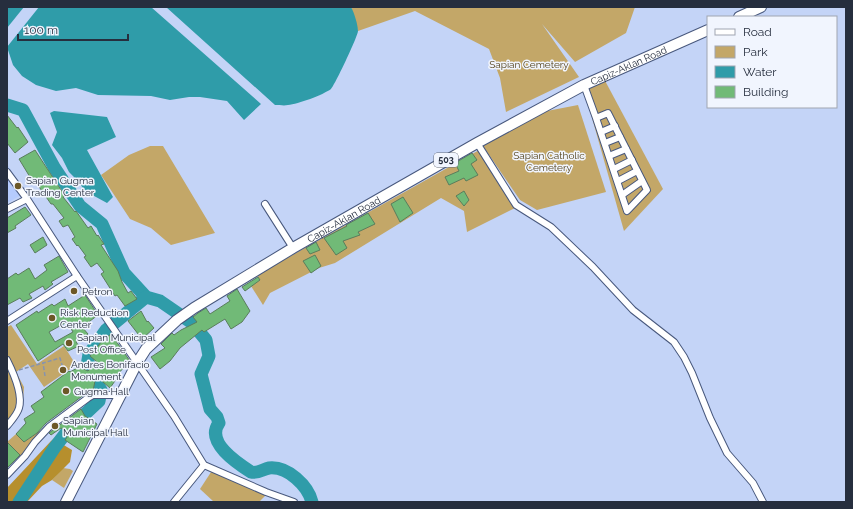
<svg xmlns="http://www.w3.org/2000/svg" width="853" height="509" font-family="Raleway,sans-serif">
<style>
.built{fill:#b5cbfd}
.green{fill:#c3a768}
.forest{fill:#b68f2d}
.water{fill:#2f9ca9}
.lines{fill:none;stroke-linecap:round;stroke-linejoin:round}
.river{stroke:#2f9ca9;stroke-width:13}
.building{fill:#71ba77;stroke:#5a7d5c;fill-rule:evenodd}
.street-casing{stroke:#48587d;stroke-width:8}
.primary-casing{stroke:#48587d;stroke-width:12}
.path{stroke:#8693af;stroke-width:1.5;stroke-dasharray:4 2;stroke-linecap:butt}
.street{stroke:#fff;stroke-width:6}
.primary{stroke:#fff;stroke-width:10}
.poi-dot{fill:#6c5827;stroke:#f1f5fe;stroke-width:1.5}
.labels{text-anchor:middle;stroke-width:3;stroke-linejoin:round;paint-order:stroke}
.shield{fill:#f1f5fe;stroke:#636a78;stroke-width:1}
.shield-label{font-size:9px;font-weight:bold;fill:#262e3e}
.park-label{font-size:10px;fill:#55441d;stroke:#f1f5fe}
.street-label{font-size:10px;fill:#262e3e;stroke:#f1f5fe}
.poi-label{font-size:10px;fill:#262e3e;stroke:#f1f5fe;text-anchor:start}
</style>
<rect width="100%" height="100%" fill="#c4d4f7"/>
<polygon class="built" points="7,164 25,193 7,203"/>
<g class="green">
<polygon points="351,7 635,7 626,33 575,62 542,24 579,77 506,112 500,78 489,49 415,11 358,31"/>
<polygon points="603,77 663,189 624,231 583,86"/>
<polygon points="578,105 606,192 537,210 520,200 483,146 547,111"/>
<polygon points="150,146 163,146 215,233 171,245 151,228 130,219 101,175 129,155"/>
<polygon points="481,149 517,207 467,232 464,211 441,198 335,263 319,268 270,293 263,305 251,286 260,280 257,275"/>
<polygon points="11,325 37,364 64,346 76,365 44,387 28,364 16,372 24,387 22,411 7,426 7,327"/>
<polygon points="40,431 44,436 23,458 8,444 7,444 7,442 16,434 24,442"/>
<polygon points="215,466 269,492 259,502 214,502 200,489"/>
<polygon points="63,468 70,469 73,471 64,488 52,480"/>
</g>
<polygon class="forest" points="65,429 67,435 62,444 72,450 70,462 52,480 42,486 27,502 7,502 7,488 51,441"/>
<g class="water">
<polygon points="7,7 24,7 7,28"/>
<polygon points="39,7 151,7 261,104 244,120 227,101 200,97 189,97 170,100 151,96 98,95 76,88 56,91 36,85 22,76 13,65 7,47"/>
<path d="M166,7H351C354,12 358,25 358,31C358,36 334,87 331,89C323,95 298,104 288,105C284,106 280,105 275,105Z"/>
<polygon points="54,111 107,117 116,137 87,150 113,197 107,203 85,191 78,181 69,172 62,158 52,145 57,132 50,113"/>
</g>
<g class="lines">
<g class="river">
<path d="M7,105L23,110L54,167L80,206L102,224L124,273L146,297L160,301L192,323L206,340L209,356L201,374L210,409L217,417L219,423C205,442 237,463 251,472C258,474 263,469 269,468C288,466 308,486 312,502"/>
<polyline points="19,502 55,447 69,429 99,401 101,390 87,366 89,354 106,330 146,297"/>
</g>
</g>
<g class="building">
<polygon points="7,115 17,128 18,127 28,142 15,153 7,143"/>
<polygon points="35,150 65,196 63,197 75,212 76,211 88,228 91,226 97,236 98,235 104,244 101,245 118,271 122,282 128,293 131,291 137,299 125,306 117,295 115,296 101,274 104,272 97,263 91,267 84,257 86,256 78,245 77,246 72,239 75,237 68,225 63,227 59,221 64,218 53,204 51,204 35,181 33,182 19,159"/>
<polygon points="472,153 477,160 471,164 478,175 466,181 464,178 449,185 445,177 459,171 455,163"/>
<polygon points="464,191 469,200 464,206 456,196"/>
<polygon points="403,197 413,213 400,222 391,204"/>
<polygon points="25,207 31,215 15,226 16,228 7,233 7,218"/>
<polygon points="368,213 375,224 358,232 360,235 343,241 347,248 336,255 324,238 347,226 346,225"/>
<polygon points="43,237 47,245 35,253 30,245"/>
<polygon points="316,242 320,250 310,254 306,248"/>
<polygon points="315,255 321,266 311,273 303,261"/>
<polygon points="59,256 68,272 51,282 53,284 45,290 43,286 29,294 32,298 23,302 20,298 7,305 7,279 16,273 18,275 29,268 35,279 47,270 44,265"/>
<polygon points="258,277 260,280 245,291 242,287"/>
<polygon points="237,289 250,311 242,322 231,329 225,319 204,332 202,330 180,348 170,361 160,369 151,357 165,348 161,344 172,333 174,335 181,330 197,322 193,317 198,313 206,308 210,314 230,301 227,296"/>
<path d="M85,295L98,315L82,327L88,334L76,342L79,346L68,351L63,344L38,361L16,325L37,311L38,313L52,304L54,306L65,299L68,306ZM67,322L73,332L55,342L49,332Z"/>
<polygon points="141,311 147,322 148,321 154,328 142,339 128,321"/>
<polygon points="111,334 130,361 115,377 117,378 110,388 96,376 93,391 85,394 46,423 37,433 24,442 16,434 26,423 24,419 35,412 31,406 44,397 41,392 69,371 70,372 79,367 88,371 97,362 90,356 102,341"/>
<polygon points="81,409 85,416 97,424 83,452 65,440 70,433 61,428 51,435 49,433"/>
<polygon points="7,442 20,455 7,468"/>
</g>
<g class="lines">
<g class="street-casing">
<g id="street">
<polyline points="584,85 596,118 608,113 647,190 627,211 596,118"/>
<polyline points="601,132 615,126"/>
<polyline points="477,143 516,205 551,227 593,267 633,310 674,342 684,357 692,373 710,418 727,453 753,483 763,502"/>
<polyline points="605,143 620,137"/>
<polyline points="609,156 626,149"/>
<polyline points="614,169 632,160"/>
<polyline points="7,172 27,199 77,276 174,416 204,465 266,492 294,502"/>
<polyline points="618,181 637,171"/>
<polyline points="622,195 642,181"/>
<polyline points="265,204 293,248"/>
<polyline points="7,209 27,199"/>
<polyline points="7,321 77,276"/>
<path d="M7,360C13,372 23,394 19,408C17,415 11,421 7,426"/>
<polyline points="7,475 25,456 35,442 49,427 88,398 93,395 120,395"/>
<polyline points="174,502 204,465"/>
</g>
</g>
<g class="primary-casing">
<g id="primary">
<polyline points="739,17 761,7"/>
<path id="s1" d="M66,502L137,363L146,349L177,320L194,308L293,248L477,143L584,85L708,30"/>
</g>
</g>
<g class="path">
<polyline points="19,370 43,363"/>
<polyline points="45,376 43,363 60,358 64,372"/>
</g>
<use href="#street" class="street"/>
<use href="#primary" class="primary"/>
</g>
<g class="poi-dot">
<circle cx="18" cy="186" r="4"/>
<circle cx="74" cy="291" r="4"/>
<circle cx="52" cy="318" r="4"/>
<circle cx="69" cy="343" r="4"/>
<circle cx="63" cy="370" r="4"/>
<circle cx="66" cy="391" r="4"/>
<circle cx="55" cy="426" r="4"/>
</g>
<g class="labels">
<rect class="shield" x="434" y="153" width="24" height="14" rx="3"/>
<g class="shield-label">
<text x="446" y="163">503</text>
</g>
<g class="park-label">
<text x="529" y="68">Sapian Cemetery</text>
<text x="549" y="159">Sapian Catholic<tspan x="549" dy="12">Cemetery</tspan></text>
</g>
<g class="street-label">
<text dy="4" stroke="none"><textPath href="#s1" startOffset="734">Capiz-Aklan Road</textPath></text>
<text dy="4" stroke="none"><textPath href="#s1" startOffset="410">Capiz-Aklan Road</textPath></text>
</g>
<g class="poi-label">
<text x="26" y="184">Sapian Gugma<tspan x="26" dy="12">Trading Center</tspan></text>
<text x="82" y="295">Petron</text>
<text x="60" y="316">Risk Reduction<tspan x="60" dy="12">Center</tspan></text>
<text x="77" y="341">Sapian Municipal<tspan x="77" dy="12">Post Office</tspan></text>
<text x="71" y="368">Andres Bonifacio<tspan x="71" dy="12">Monument</tspan></text>
<text x="74" y="395">Gugma Hall</text>
<text x="63" y="424">Sapian<tspan x="63" dy="12">Municipal Hall</tspan></text>
</g>
</g>
<rect width="853" height="509" fill="none" stroke="#262e3e" stroke-width="16"/>
<rect x="707" y="16" width="130" height="92" fill="#f1f5fe" stroke="#a0a5b1"/>
<rect x="715" y="29" width="20" height="6" fill="#ffffff" stroke="#a0a5b1"/>
<text x="743" y="36" font-size="12" fill="#262e3e">Road</text>
<rect x="715" y="46" width="20" height="12" fill="#c3a768" stroke="#a0a5b1"/>
<text x="743" y="56" font-size="12" fill="#262e3e">Park</text>
<rect x="715" y="66" width="20" height="12" fill="#2f9ca9" stroke="#a0a5b1"/>
<text x="743" y="76" font-size="12" fill="#262e3e">Water</text>
<rect x="715" y="86" width="20" height="12" fill="#71ba77" stroke="#a0a5b1"/>
<text x="743" y="96" font-size="12" fill="#262e3e">Building</text>
<path d="M18 34v6h110v-6" fill="none" stroke="#262e3e" stroke-width="2"/>
<text x="24" y="34" font-size="12" fill="#262e3e" stroke="#f1f5fe" stroke-width="3" paint-order="stroke">100 m</text>
</svg>
